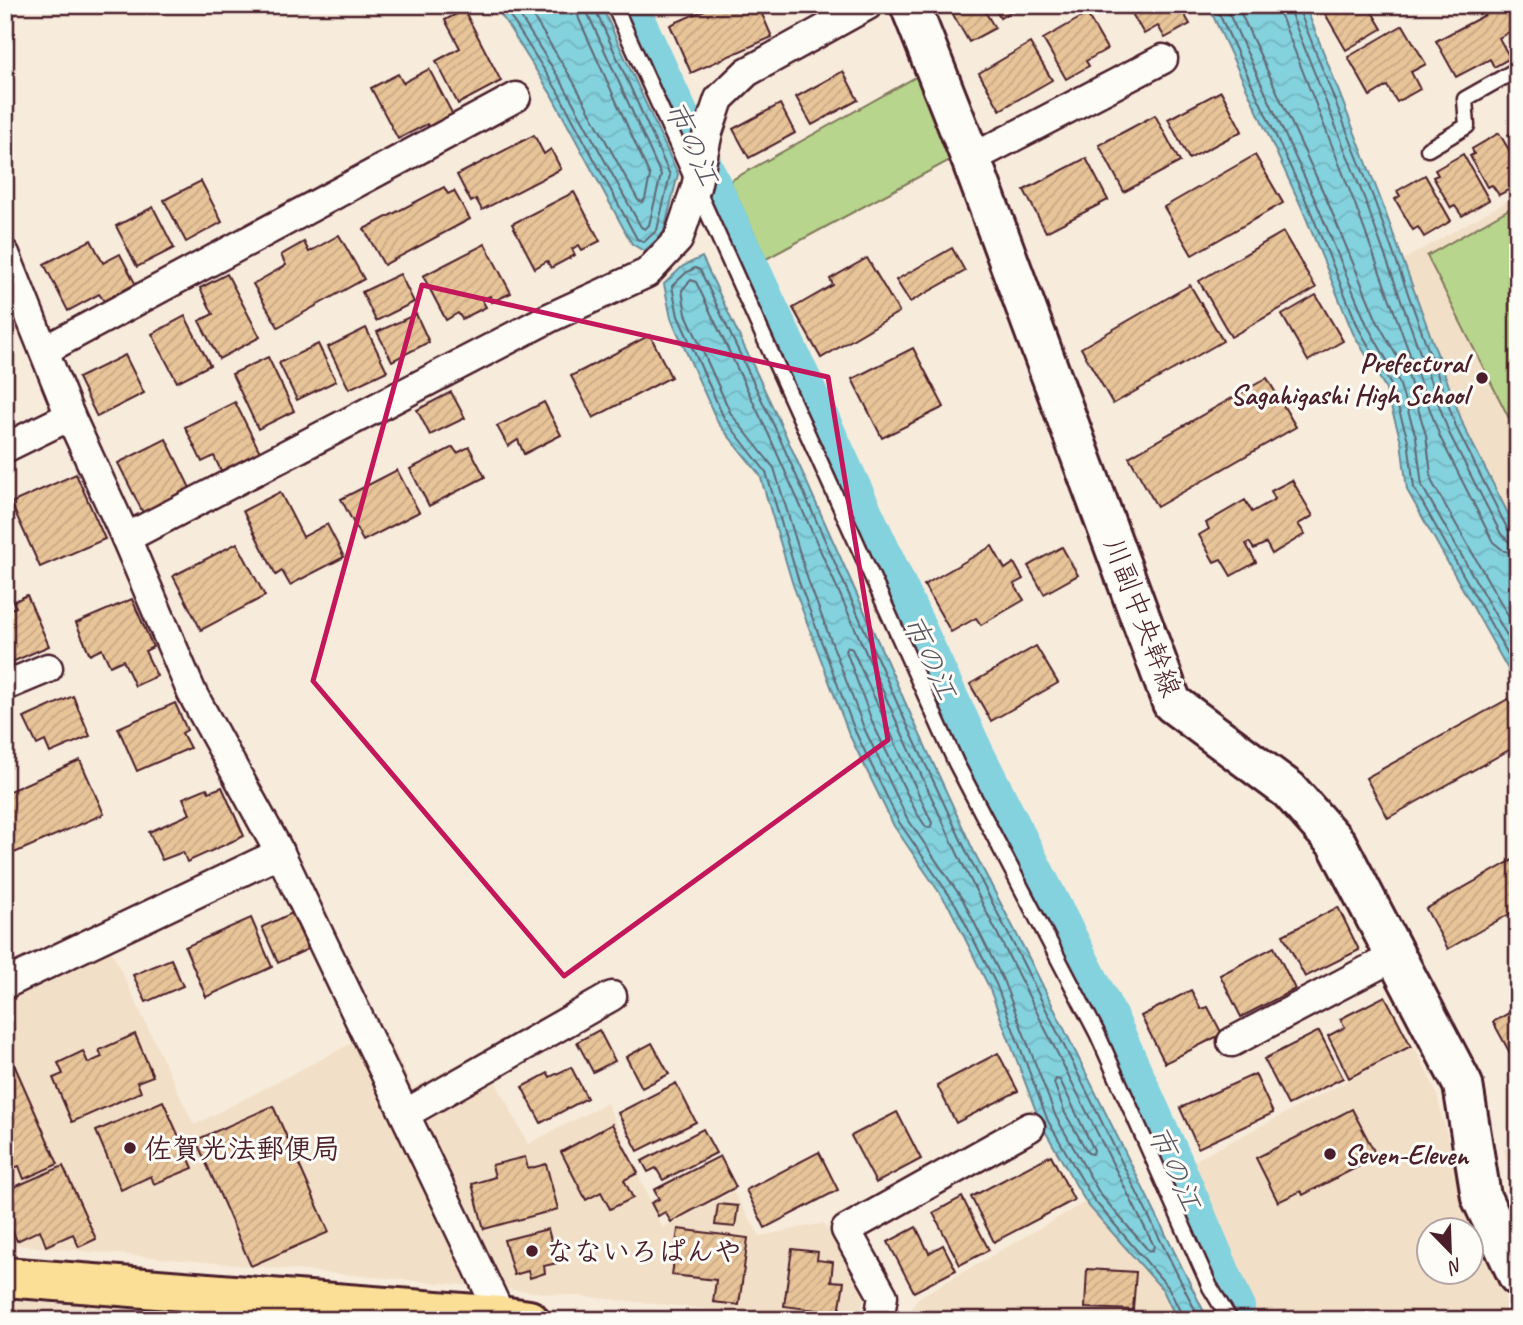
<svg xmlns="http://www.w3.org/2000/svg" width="1523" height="1325" font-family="Caveat,'Klee One',sans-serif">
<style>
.built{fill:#f2dfc7;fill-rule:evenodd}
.green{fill:#b8d58d;stroke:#817a5c;stroke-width:2}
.water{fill:url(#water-waves);stroke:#6c8a96;stroke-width:2}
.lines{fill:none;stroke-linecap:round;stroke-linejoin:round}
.shore{stroke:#616773;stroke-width:2}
.canal{stroke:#83d2de;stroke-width:38}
.building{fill:url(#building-hatch);stroke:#4a1f2b;stroke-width:2}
.lane-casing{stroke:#4a1f2b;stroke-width:19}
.street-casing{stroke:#4a1f2b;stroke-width:33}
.secondary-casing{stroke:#4a1f2b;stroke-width:44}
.highway-casing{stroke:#4a1f2b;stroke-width:44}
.lane{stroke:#fdfcf7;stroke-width:14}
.street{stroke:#fdfcf7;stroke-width:28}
.secondary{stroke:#fdfcf7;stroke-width:38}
.highway{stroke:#fbdf96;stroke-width:38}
.marked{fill:none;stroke:#c2185b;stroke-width:5;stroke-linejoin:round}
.poi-dot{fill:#4a1f2b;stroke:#fdfcf7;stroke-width:2.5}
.labels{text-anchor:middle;stroke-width:6;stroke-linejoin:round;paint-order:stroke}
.poi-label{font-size:28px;font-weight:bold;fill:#4a1f2b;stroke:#fdfcf7;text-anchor:start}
.street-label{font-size:28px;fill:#4a1f2b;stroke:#fdfcf7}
.water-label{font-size:30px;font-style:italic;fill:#5b5561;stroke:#fdfcf7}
</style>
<defs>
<pattern id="water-waves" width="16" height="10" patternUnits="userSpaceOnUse" patternTransform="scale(1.75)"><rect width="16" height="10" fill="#83d2de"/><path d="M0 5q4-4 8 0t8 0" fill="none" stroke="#73b4bf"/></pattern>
<pattern id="building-hatch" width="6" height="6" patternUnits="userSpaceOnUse" patternTransform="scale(1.75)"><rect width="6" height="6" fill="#e8c499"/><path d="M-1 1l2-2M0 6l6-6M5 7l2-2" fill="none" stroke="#c8a884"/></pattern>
</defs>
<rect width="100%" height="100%" fill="#f7ebdb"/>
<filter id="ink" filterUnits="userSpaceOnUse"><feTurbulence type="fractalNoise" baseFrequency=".0143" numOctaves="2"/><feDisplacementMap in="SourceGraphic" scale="14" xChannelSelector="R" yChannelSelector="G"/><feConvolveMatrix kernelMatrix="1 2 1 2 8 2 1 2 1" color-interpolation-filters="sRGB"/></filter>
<g filter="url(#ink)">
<g class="built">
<polygon points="1518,195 1518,533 1464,427 1403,260"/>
<polygon points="111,950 194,1125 383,1027 413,1088 480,1052 528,1144 607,1103 662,1228 733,1192 760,1236 824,1223 864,1294 860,1320 823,1320 485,1287 5,1244 5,1002"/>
<path d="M1414,1046L1436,1091L1456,1172L1514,1320H1254L1190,1163ZM1428,1230H1470V1272H1428Z"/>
<polygon points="1518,1144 1518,1201 1504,1150"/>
<polygon points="1101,1193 1181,1320 905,1320 918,1298"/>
<polygon points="5,1300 285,1320 5,1320"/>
</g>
<g class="green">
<polygon points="916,77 950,160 766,259 730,181"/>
<polygon points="1518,204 1518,436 1427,256"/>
</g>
<g class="water">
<polygon points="495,5 601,5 678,174 663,235 644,251 632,244 551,94"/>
<polygon points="1208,5 1305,5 1379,195 1464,427 1518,533 1518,687 1407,490 1401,441 1385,387 1353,333 1302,208"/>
<polygon points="702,257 782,427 909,711 974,852 1030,960 1208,1320 1177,1320 1163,1290 1087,1204 1041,1124 989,987 950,908 894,826 849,734 793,585 760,475 718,423 671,318 664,284 683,266"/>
</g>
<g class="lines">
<g class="shore">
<polyline points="503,5 557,90 637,239 644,242 657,230 670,175 596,11 596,5"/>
<polyline points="513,5 564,86 641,227 645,229 649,225 661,175 588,14 587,5"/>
<polyline points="526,5 573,81 638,200 642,202 645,199 650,176 579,19 576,5"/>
<polyline points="1215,5 1308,205 1359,329 1391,385 1408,440 1414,488 1518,672"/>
<polyline points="1225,5 1316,202 1367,325 1399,382 1416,437 1422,486 1518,655"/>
<polyline points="1237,5 1326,198 1377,321 1409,378 1426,435 1432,482 1518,633"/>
<polyline points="1279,5 1281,16 1355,204 1440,437 1493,542 1504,551 1518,553"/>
<polyline points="1290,5 1291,14 1365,200 1449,433 1501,534 1508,541 1518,543"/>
<polyline points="1299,5 1299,10 1373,197 1457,429 1508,530 1512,533 1518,534"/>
<polygon points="691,280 696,282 768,433 895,718 960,859 1154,1246 1152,1251 1148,1250 1100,1194 1056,1117 1003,980 963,900 907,818 864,728 808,580 774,468 731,414 686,314 682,290"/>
<polygon points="848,647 852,649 932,823 930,828 926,827 916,812 873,724 846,651"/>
<polygon points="1056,1079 1060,1080 1094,1150 1093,1154 1088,1153 1065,1113 1054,1083"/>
<polyline points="1182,1320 1182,1315 1168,1287 1093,1199 1048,1121 996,984 956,905 899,822 855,731 799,582 766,472 724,418 678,316 672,286 687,272 695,268 700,270 776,430 902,714 968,855 1023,963 1200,1320"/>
</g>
<polyline class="canal" points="629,5 974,751 1112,1024 1177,1169 1236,1307"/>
</g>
<g class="building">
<polygon points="708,5 758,5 772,37 691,73 670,25 709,8"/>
<polygon points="949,5 981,5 995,28 969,42 948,6"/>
<polygon points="993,5 1022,5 1000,18"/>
<polygon points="1127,5 1179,5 1190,24 1165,38 1158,26 1144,34"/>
<polygon points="1320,5 1368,5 1382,29 1346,50"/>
<polygon points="1480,5 1511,5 1518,17 1518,27 1499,38 1510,58 1494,67 1490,59 1456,77 1436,41 1485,15"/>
<polygon points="464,10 501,81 458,104 436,61 460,48 445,20"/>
<polygon points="1087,14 1107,49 1086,61 1089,66 1066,79 1043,39"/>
<polygon points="1403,25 1426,64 1411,72 1420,89 1397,102 1387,86 1370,96 1348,57"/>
<polygon points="1030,43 1052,80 1000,110 979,73"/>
<polygon points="429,69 453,115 429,127 427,124 398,139 371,88 398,74 403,83"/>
<polygon points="843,71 858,100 812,125 796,97"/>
<polygon points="1221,91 1242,131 1189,159 1168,119"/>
<polygon points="780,104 795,133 749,158 733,129"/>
<polygon points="1155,115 1180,162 1124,192 1099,145"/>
<polygon points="1518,124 1518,151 1508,135 1513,132 1511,128"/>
<polygon points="1499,133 1518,165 1518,185 1499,195 1492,185 1487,187 1470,156 1474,154 1472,149"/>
<polygon points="534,135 544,154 551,149 561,169 482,210 476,199 471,202 457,175"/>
<polygon points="1463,154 1489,200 1462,216 1455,206 1451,208 1433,177 1438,175 1435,170"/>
<polygon points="1255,155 1283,203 1192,255 1164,207"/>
<polygon points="1086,158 1108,200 1046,232 1024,190"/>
<polygon points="1425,175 1451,221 1424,237 1418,227 1413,230 1395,199 1400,196 1397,191"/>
<polygon points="201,181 222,222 186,242 164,200"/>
<polygon points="444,187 448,194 454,191 470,219 384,265 364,229"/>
<polygon points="574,192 600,241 582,250 579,245 572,249 575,255 551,268 547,261 535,268 512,224"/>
<polygon points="153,207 174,248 137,267 116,226"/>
<polygon points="1283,232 1316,288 1231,337 1199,281"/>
<polygon points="339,235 364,279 278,327 253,284 286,265 281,255 304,242 309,252"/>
<polygon points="91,240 103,263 120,254 136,285 104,301 99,294 68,311 44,264"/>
<polygon points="485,244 511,293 492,302 490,296 482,300 486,307 462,319 458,313 446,320 423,276"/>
<polygon points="952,248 965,271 910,302 896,280"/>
<polygon points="867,258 899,312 821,358 793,308 833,285 830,279"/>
<polygon points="227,274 260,337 219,359 199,321 213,314 200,288"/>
<polygon points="400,274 414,302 376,321 362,292"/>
<polygon points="1190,285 1223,341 1113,404 1081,348"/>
<polygon points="1316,295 1343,341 1308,361 1282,315"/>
<polygon points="416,314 429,342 392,361 377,332"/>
<polygon points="185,316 210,365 177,382 152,334"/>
<polygon points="366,328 387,371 349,389 328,347"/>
<polygon points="650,335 671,377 593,418 571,376"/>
<polygon points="318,344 336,381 297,400 279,363"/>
<polygon points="913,348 944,407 882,438 852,379"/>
<polygon points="125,355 144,393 97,417 78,378"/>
<polygon points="268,357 294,411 258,429 232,374"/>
<polygon points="1267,378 1296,427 1157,507 1129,457"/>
<polygon points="451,392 465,418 430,435 417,410"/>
<polygon points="235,402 260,452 221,471 214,456 202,462 185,427"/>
<polygon points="544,402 561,435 524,454 518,440 508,446 497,426"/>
<polygon points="166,439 191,490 143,513 118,463"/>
<polygon points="453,447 457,453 469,447 485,477 429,506 410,469"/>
<polygon points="397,470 419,512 363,541 341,499"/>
<polygon points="76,474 105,539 40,567 11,503"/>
<polygon points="1292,480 1313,516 1298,524 1305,534 1272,554 1266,543 1254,549 1249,542 1246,544 1256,562 1231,576 1221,559 1214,562 1199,535 1209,529 1206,523 1245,500 1252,512 1275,499 1271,491"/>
<polygon points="280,492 303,537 327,524 344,557 290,585 282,571 276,575 243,511"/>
<polygon points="237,543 265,596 201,630 173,576"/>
<polygon points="992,546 1005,569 1014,563 1023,579 1014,584 1024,600 981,625 976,618 951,632 924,585"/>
<polygon points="1062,547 1078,575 1044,594 1028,566"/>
<polygon points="5,548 13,566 5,570"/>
<polygon points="27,595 49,646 5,665 5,611 16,607 13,602"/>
<polygon points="132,599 153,647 145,651 157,676 135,686 123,660 110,666 102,649 90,655 76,623"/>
<polygon points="1036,646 1058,683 991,721 970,684"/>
<polygon points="73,696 90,736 50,753 45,741 37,745 24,718"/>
<polygon points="1508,699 1518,716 1518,745 1388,818 1366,778"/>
<polygon points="175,703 187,730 182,733 190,748 137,771 118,728"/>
<polygon points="80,760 104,814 5,857 5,793"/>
<polygon points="222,787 244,836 187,862 183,852 162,860 149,832 190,814 183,798 207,788 209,792"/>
<polygon points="1518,857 1518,909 1448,949 1426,909"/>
<polygon points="1338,907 1359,950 1305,977 1283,935"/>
<polygon points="292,913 308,949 278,963 262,927"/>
<polygon points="251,918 272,967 206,997 185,947"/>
<polygon points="1274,947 1295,989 1241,1017 1220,975"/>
<polygon points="171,959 183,986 146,1002 133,975"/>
<polygon points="1191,990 1201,1009 1208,1007 1222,1034 1165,1063 1141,1016"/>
<polygon points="1385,996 1411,1046 1349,1078 1328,1036 1345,1027 1340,1019"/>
<polygon points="1518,1008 1518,1060 1515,1062 1493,1022"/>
<polygon points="599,1030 615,1061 593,1072 577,1042"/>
<polygon points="1319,1031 1343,1078 1288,1105 1264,1059"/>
<polygon points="135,1034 153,1076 137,1082 141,1092 72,1122 53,1078 63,1074 58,1063 83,1051 88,1063 102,1057 99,1050"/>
<polygon points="652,1043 669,1074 642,1088 626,1057"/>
<polygon points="5,1044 58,1164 24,1179 19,1166 5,1171"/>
<polygon points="998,1053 1018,1091 956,1123 937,1085"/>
<polygon points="571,1067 587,1098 541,1123 522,1087 548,1073 550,1077"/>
<polygon points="1255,1074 1273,1113 1198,1148 1180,1108"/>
<polygon points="676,1083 696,1122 638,1151 618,1113"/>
<polygon points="163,1101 193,1168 154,1184 151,1176 121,1190 96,1131"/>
<polygon points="273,1106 329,1232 251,1266 196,1140"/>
<polygon points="1352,1109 1377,1157 1303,1195 1301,1191 1278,1202 1256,1158"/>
<polygon points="897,1112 921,1159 876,1183 851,1136"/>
<polygon points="612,1124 638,1173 624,1180 633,1198 610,1209 601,1192 586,1200 561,1152"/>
<polygon points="703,1129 716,1153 663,1180 656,1168 648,1172 642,1161"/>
<polygon points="819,1152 838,1190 765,1228 746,1190"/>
<polygon points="1051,1155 1074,1200 994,1242 971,1197"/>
<polygon points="720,1156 736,1187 671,1222 665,1212 658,1216 651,1203 659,1199 654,1190"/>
<polygon points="525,1157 528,1169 546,1164 558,1209 484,1229 472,1184 495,1177 492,1165"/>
<polygon points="63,1166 96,1239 79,1247 73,1234 46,1246 40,1230 17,1241 5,1215 5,1191"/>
<polygon points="962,1197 989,1250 960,1265 933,1213"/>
<polygon points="718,1204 738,1206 735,1227 715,1225"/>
<polygon points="916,1227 929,1253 943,1245 956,1270 914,1292 888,1242"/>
<polygon points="548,1229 557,1263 544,1266 545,1273 530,1278 528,1271 514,1275 504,1240"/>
<polygon points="678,1229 748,1238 739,1305 713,1302 716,1280 672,1275"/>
<polygon points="792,1249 818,1252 817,1260 833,1262 831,1281 844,1282 839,1313 784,1306"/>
<polygon points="1087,1269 1136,1272 1133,1310 1085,1308"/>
</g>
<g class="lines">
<g class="lane-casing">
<g id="lane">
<polyline points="614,5 956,763 1097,1033 1210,1287 1230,1320"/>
<polyline points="1428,149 1467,126 1465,99 1518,69"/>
</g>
</g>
<g class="street-casing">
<g id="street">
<polyline points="971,159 1163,59"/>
<polyline points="5,254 70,416 126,538 192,693 280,853 503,1320"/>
<polyline points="45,350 516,97"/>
<polyline points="5,448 70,416"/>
<polyline points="126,538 549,318 647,273 678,240 696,187 708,132 719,99 747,72 868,5"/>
<polyline points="5,686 48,668"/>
<polyline points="5,984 280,853"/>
<polyline points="1232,1042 1395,956"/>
<polyline points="405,1114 612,996"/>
<polyline points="879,1320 883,1296 846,1230 1030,1127"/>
</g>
</g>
<g class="secondary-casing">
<polyline id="secondary" points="910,5 971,159 1172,703 1289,790 1337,844 1463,1085 1481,1197 1518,1276"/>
</g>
<g class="highway-casing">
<polyline id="highway" points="5,1277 501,1316 529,1320"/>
</g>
<use href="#lane" class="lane"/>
<use href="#street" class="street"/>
<use href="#secondary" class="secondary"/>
<use href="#highway" class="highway"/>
</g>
</g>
<path class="marked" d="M422,285L828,377L888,740L564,976L313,681Z"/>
<g class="poi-dot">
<circle cx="1482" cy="378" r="7"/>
<circle cx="130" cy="1148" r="7"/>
<circle cx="1330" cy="1154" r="7"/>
<circle cx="532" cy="1251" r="7"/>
</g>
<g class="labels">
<g class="poi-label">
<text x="1468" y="372" text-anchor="end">Prefectural<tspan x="1468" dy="32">Sagahigashi High School</tspan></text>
<text x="144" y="1158">佐賀光法郵便局</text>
<text x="1344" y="1164">Seven-Eleven</text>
<text x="546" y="1261">なないろぱんや</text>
</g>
<g class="street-label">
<text transform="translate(1143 617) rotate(69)" y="10">川副中央幹線</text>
</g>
<g class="water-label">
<text transform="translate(692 143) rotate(65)" y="10">市の江</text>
<text transform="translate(930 657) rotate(65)" y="10">市の江</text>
<text transform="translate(1175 1168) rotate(66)" y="10">市の江</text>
</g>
</g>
<rect width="1523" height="1325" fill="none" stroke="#fdfcf7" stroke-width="28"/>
<rect x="14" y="14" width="1495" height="1297" fill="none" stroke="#4a1f2b" stroke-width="2.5" filter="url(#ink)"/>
<g transform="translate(1450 1251) rotate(157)"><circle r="33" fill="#fdfcf7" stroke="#b5a4a5" stroke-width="2"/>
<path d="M0-5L12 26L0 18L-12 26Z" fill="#4a1f2b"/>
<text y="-10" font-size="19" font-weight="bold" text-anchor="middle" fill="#4a1f2b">N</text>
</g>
</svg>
